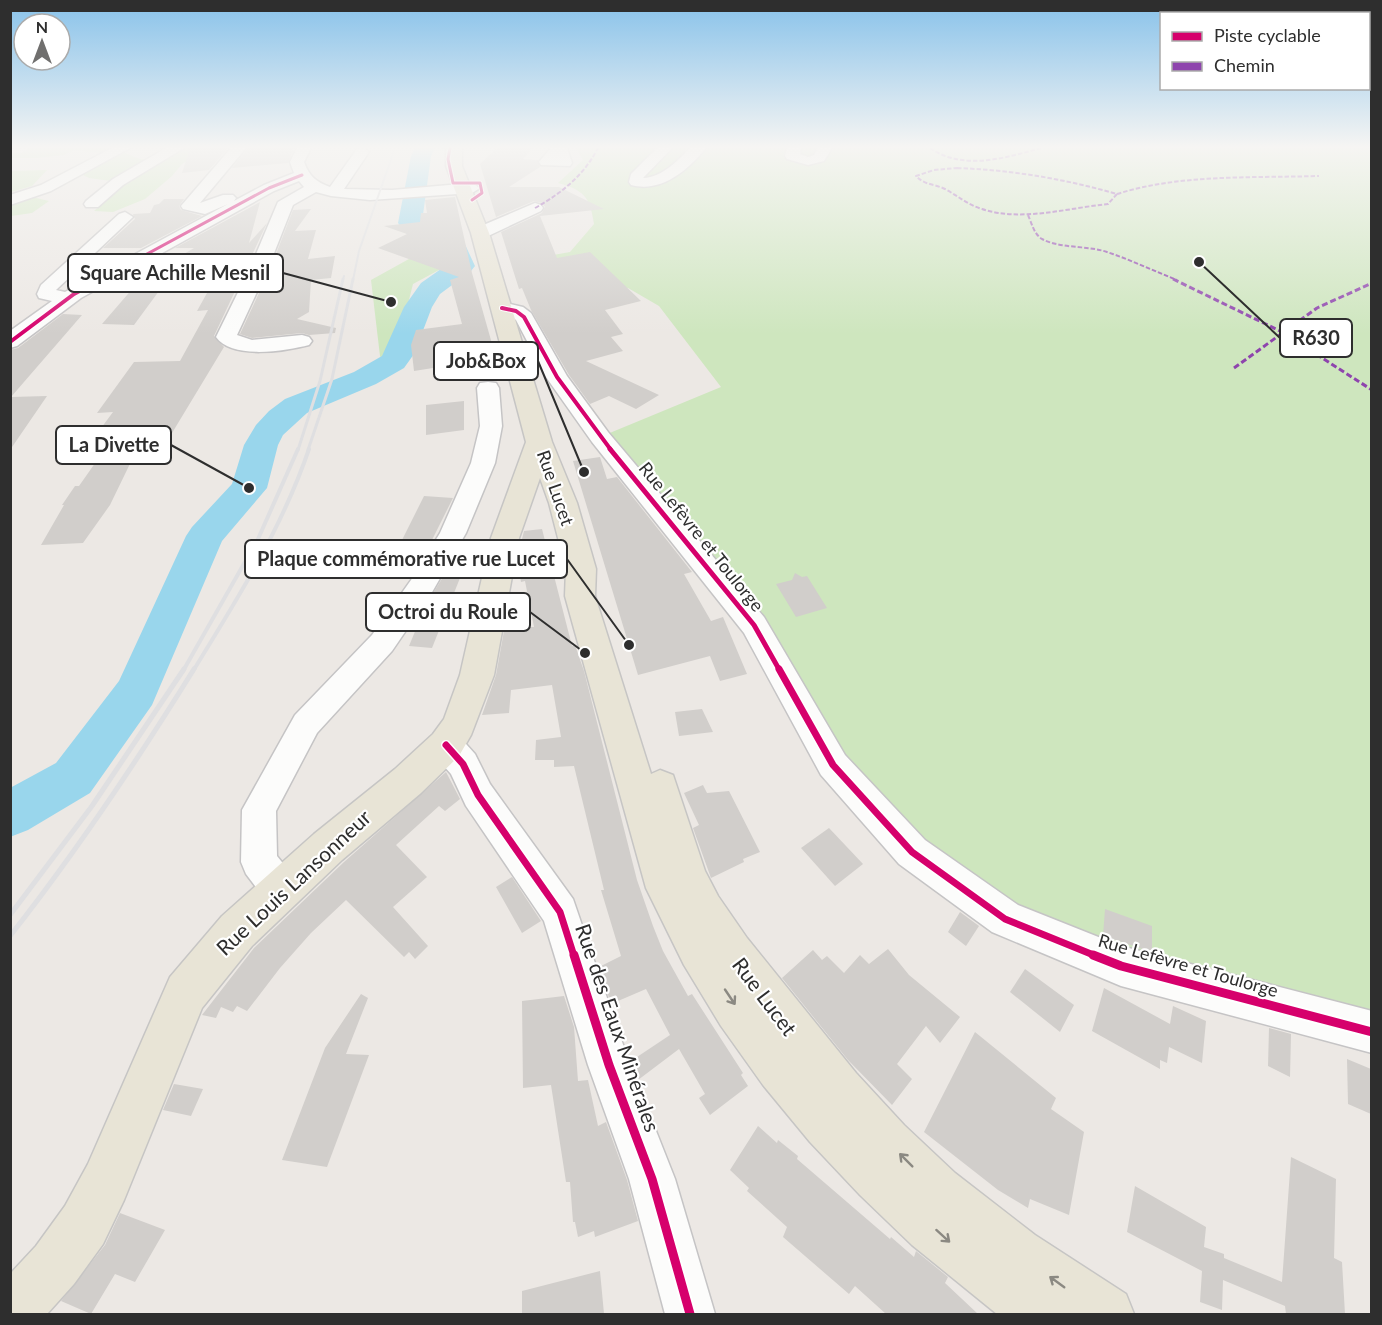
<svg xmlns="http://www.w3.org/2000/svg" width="1382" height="1325" font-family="Lato,sans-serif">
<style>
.green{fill:#cee6be}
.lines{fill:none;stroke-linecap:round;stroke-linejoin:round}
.river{fill:#99d6ec;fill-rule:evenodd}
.building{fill:#d1cecb}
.minor-casing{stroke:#c5c4c5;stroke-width:3}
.major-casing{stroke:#c6c5c4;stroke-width:3}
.minor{fill:#fcfcfb;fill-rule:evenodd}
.major{fill:#e8e4d6;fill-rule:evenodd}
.rail-far3{stroke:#dfdfe1;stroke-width:2}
.rail-far2{stroke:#dfdfe1;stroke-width:3}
.rail-far1{stroke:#dfdfe1;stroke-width:4}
.rail{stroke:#dfdfe1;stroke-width:5}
.quiet-far1{stroke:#8e44ad;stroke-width:2;stroke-dasharray:4.5 2;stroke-linecap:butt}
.quiet{stroke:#8e44ad;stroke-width:3;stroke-dasharray:6 3;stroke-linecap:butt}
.cycleway-far4-casing{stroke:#fff;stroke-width:5}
.cycleway-far3-casing{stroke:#fff;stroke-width:6}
.cycleway-far2-casing{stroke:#fff;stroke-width:8}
.cycleway-far1-casing{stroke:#fff;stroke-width:10}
.cycleway-casing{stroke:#fff;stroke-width:13}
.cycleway-far4{stroke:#d6006c;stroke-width:3}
.cycleway-far3{stroke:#d6006c;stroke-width:4}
.cycleway-far2{stroke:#d6006c;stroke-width:5}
.cycleway-far1{stroke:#d6006c;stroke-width:7}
.cycleway{stroke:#d6006c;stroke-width:9}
.oneway{stroke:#8b8982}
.labels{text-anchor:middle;stroke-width:4.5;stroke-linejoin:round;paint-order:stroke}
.street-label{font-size:18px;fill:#2e2e2e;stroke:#fff}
.near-street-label{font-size:21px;fill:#2e2e2e;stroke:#fff}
.leader{fill:none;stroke:#2e2e2e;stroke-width:2}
.callout-dot{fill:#2e2e2e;stroke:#fff;stroke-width:2}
.callout{fill:#fff;stroke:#2e2e2e;stroke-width:2}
.callout-label{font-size:20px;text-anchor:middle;font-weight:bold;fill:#2e2e2e}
</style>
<rect width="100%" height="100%" fill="#ece8e4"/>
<g class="green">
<polygon points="29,148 115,148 102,153 74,150 64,155 36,158 11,158 11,153 21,153"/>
<path d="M181,148H208L182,164L172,176L145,199L113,212L94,211L125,183L89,178L81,174L124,152C148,165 158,161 181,148Z"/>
<path d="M576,148H1371V1032L1121,966L912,852L754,625L600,437L721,387L659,306L628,288L587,291L542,257L570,252L594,224C590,197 584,190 558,183L583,160Z"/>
<polygon points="47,170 32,186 11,192 11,171"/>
<polygon points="32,197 49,201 32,213 11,216 10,204"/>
<polygon points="418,254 450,264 413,284 396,351 384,364 380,356 371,280"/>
</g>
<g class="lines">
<polygon class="river" points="415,148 435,148 431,156 422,222 463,240 475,266 471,271 440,294 432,307 414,354 404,368 376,384 307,413 283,435 278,445 267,488 222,541 152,705 90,793 28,830 10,837 10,788 56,763 119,681 186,536 192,527 232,484 244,445 256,425 269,411 285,399 354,372 382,356 404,307 421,283 448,264 443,249 407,234 398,223 411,156"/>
</g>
<g class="building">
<polygon points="190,148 228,148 209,170 182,173"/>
<polygon points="248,148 294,148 288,163 232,168"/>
<polygon points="497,148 533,148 523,159 538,160 540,167 509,187 559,187 604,209 540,216 557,258 590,252 641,301 605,310 623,334 611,337 623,351 586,361 659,395 636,409 609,396 590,404 569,375 531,310 522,288 519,289 501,232 542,213 545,207 542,203 534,201 496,217 480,164"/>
<polygon points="455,197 472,273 496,358 414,371 411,345 416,330 462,324 450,280 459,277 378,248 407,234 384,226 420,222 421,213 427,213 425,200"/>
<polygon points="164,199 184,199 179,206 181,210 202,216 141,248 103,248 135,219 133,214 150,213 154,205 159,204"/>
<polygon points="260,202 249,243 267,223 214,336 224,347 169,438 142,439 110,505 83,543 41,545 64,505 62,505 75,486 79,486 112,439 93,439 113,412 97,413 134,362 180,361 208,310 197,311 222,266 173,272 134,325 102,324 140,280 194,248 175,248"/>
<polygon points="311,209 295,231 316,230 308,259 335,256 331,278 311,280 309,312 297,319 336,328 335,333 309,335 302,333 252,338 240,334 271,267 293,210"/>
<polygon points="63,314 82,315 11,397 47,396 10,450 10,350 18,348"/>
<polygon points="464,401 464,430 426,435 426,405"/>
<polygon points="600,457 607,479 617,477 692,572 684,574 711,621 723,617 747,674 720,681 710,656 638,675 573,461"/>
<polygon points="424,496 453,498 428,548 399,546"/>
<polygon points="542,529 572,646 575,645 584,671 637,880 653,926 663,951 688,996 692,994 743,1073 741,1075 748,1086 710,1115 699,1098 705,1094 679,1049 638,1080 632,1064 631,1061 670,1035 646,989 611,1004 599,967 621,956 601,890 604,890 574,766 554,767 554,760 535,760 536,740 561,737 552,685 511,690 509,713 482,715 496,675 504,631 516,630 516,627 534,627 525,581 521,582 517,559 524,531"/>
<polygon points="446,572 462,573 432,648 409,646 426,605"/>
<polygon points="795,573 802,577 807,576 827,608 796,617 776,584 792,580"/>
<polygon points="702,709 713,732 679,736 675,712"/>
<polygon points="446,772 460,799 445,811 439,806 396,845 427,877 393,907 428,946 415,959 409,952 404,957 346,900 311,933 280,968 247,1011 237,1006 233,1012 221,1007 216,1018 202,1015 254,948 344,862"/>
<polygon points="703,785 707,793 729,791 760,852 743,859 744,862 711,878 693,828 699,825 684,793"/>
<polygon points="829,828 863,864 835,886 801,848"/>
<polygon points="512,877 541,921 522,933 496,887"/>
<polygon points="1105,909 1152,926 1152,952 1103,936"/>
<polygon points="960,912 979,926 966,946 948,932"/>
<polygon points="888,949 909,975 960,1017 940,1043 926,1026 897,1064 912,1079 892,1105 848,1060 782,978 813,950 822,960 827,956 844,973 860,955 869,964"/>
<polygon points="1025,969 1074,1005 1060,1032 1010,992"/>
<polygon points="1104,988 1170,1024 1173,1006 1206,1021 1202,1063 1169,1047 1167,1063 1160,1060 1160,1069 1092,1031"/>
<polygon points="361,994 368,998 346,1054 369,1055 327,1167 282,1160 325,1048"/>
<polygon points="564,996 574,1027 578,1081 588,1080 598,1126 606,1122 627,1180 638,1221 595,1237 594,1231 578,1237 575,1222 573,1222 570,1182 566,1182 551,1085 523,1088 522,1001"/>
<polygon points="1269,1028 1291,1034 1290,1077 1268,1066"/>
<polygon points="975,1032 1056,1098 1051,1109 1084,1132 1069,1215 1030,1199 1028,1208 998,1190 924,1132"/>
<polygon points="1347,1059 1371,1069 1371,1114 1348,1104"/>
<polygon points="174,1084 203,1089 191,1116 163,1110"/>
<polygon points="758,1126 777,1143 778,1140 798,1156 797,1159 890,1239 891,1237 914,1257 916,1251 948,1277 945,1283 978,1314 886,1314 855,1286 849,1294 783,1237 787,1227 747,1191 749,1188 730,1170"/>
<polygon points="1291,1157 1336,1179 1334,1258 1342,1262 1345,1314 1286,1314 1285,1306 1223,1280 1222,1310 1200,1302 1202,1271 1127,1232 1135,1186 1206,1227 1204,1247 1224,1254 1224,1258 1282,1282"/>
<polygon points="120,1213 165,1230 135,1282 115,1274 91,1314 61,1301 105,1245"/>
<polygon points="600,1271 604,1314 522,1314 522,1291"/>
</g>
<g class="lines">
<g class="minor-casing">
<g id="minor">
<polygon points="112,148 130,148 51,191 10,205 10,195 41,185"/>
<polygon points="166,148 184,148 123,185 98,207 86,207 84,204 86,201 113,179"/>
<path d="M231,148H246L200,203L223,195H233L236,198L234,201L264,185L294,173L290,162L297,148H311L304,162C309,176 316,182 330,187L357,149L364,148L369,152L344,189L392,190L472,183L480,188L472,193L370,200L331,196L316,192L293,205L269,266L237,335L252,340L302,335L309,337L312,341L309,345C286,351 232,360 216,337L251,266L278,202L304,187L299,181L274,191L81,298L17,346L10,348V331L52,301L39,298L37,294L41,285L119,214L125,212L133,217L56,290L65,292L228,204L205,214L183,209L181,206Z"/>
<polygon points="551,148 567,148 572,163 570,166 541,165 539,162"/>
<path d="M657,148H672L643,178C663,177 677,161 690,148H706C687,171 661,193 631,185L629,182L631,174Z"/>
<polygon points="787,148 801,148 800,154 808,157 814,155 818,148 832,148 824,161 808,165 787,159 785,156"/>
<polygon points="535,203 541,205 543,208 541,211 486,237 480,238 472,233 474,229"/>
<polygon points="502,302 523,307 531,313 567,376 608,432 764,617 845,755 925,840 1018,905 1121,946 1372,1011 1372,1053 1121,986 992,932 899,864 821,775 744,633 592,442 546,377 516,320 510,315 495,312 493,308 495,304"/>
<polygon points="488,382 496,383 499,388 502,426 495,463 466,533 431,594 392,651 317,733 276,811 277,856 294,877 300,890 294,903 281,908 268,903 246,874 241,862 242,810 295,715 372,635 411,580 440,533 471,463 480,426 477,388 480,383"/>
<polygon points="446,731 458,735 475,754 490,784 573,899 630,1065 675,1179 715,1314 665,1314 629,1179 588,1065 544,921 466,806 451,774 434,755 430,745 434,735"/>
</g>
</g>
<g class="major-casing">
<polygon id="major" points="446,148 462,148 462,166 489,233 552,442 577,503 596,569 595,596 651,774 660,770 673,775 705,871 718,896 747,938 856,1073 904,1125 955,1173 1035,1235 1126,1294 1134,1314 997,1314 912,1245 860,1195 810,1142 763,1085 721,1026 684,965 646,888 565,596 566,569 549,503 540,478 519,538 494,675 471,735 459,756 421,793 342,860 252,946 202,1008 124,1200 103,1244 74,1284 47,1314 10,1314 10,1274 36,1246 65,1206 88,1164 170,977 222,916 314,834 395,769 433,734 444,719 460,675 491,538 526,442 471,233 446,166"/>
</g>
<use href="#minor" class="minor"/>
<use href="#major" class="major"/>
<g class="rail-far3">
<polyline points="343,280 344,276"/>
<polyline points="353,280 359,251 395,148"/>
</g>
<g class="rail-far2">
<polyline points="298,450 320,381 343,279"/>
<polyline points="308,450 332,379 353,279"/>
</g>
<g class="rail-far1">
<polyline points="183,671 258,539 298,449"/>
<path d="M193,671C237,600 282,528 309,449"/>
</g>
<g class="rail">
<polyline points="10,915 92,806 184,669"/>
<path d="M10,936C77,851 137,761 194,669"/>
</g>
<g class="quiet-far1">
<path d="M930,148C963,171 1005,158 1041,148"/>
<path d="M957,168C1012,170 1065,179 1117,194L1108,204C1068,208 1021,222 982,209C968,205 958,196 945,189C935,184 924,185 916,176L934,170Z"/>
<path d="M1117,194C1179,174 1254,178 1319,176"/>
<path d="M535,208C562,193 584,175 598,148"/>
<path d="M1028,215C1032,224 1034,234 1042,239C1061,249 1086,245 1107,252C1131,260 1154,271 1177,280"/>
</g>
<g class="quiet">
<polyline points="1173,279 1280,331 1372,390"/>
<polyline points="1234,368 1317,308 1372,283"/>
</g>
<g class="cycleway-far4-casing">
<g id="cycleway-far4">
<polyline points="450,148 448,159 453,183 480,183 482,193 472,200"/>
<polyline points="99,280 269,188 302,175"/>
</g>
</g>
<g class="cycleway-far3-casing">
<g id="cycleway-far3">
<polyline points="502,308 516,311 524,317 557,377 611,450"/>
<polyline points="10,342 74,294 102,279"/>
</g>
</g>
<g class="cycleway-far2-casing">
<polyline id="cycleway-far2" points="610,449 754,625 780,671"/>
</g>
<g class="cycleway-far1-casing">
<g id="cycleway-far1">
<polyline points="779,669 833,765 912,852 1005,919 1096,956"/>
<polyline points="446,745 463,764 478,795 560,912 574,956"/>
</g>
</g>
<g class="cycleway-casing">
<g id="cycleway">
<polyline points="574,955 609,1065 652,1179 690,1314"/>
<polyline points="1093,955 1121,966 1372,1032"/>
</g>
</g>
<use href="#cycleway-far4" class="cycleway-far4"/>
<use href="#cycleway-far3" class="cycleway-far3"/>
<use href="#cycleway-far2" class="cycleway-far2"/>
<use href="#cycleway-far1" class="cycleway-far1"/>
<use href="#cycleway" class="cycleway"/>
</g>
<defs><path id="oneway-shaft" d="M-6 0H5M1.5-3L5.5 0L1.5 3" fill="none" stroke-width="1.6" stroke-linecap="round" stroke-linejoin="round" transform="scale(1.5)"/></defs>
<g class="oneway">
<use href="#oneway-shaft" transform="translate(730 997) rotate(56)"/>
<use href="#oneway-shaft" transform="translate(906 1160) rotate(-135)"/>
<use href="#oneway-shaft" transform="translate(943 1236) rotate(42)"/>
<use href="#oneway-shaft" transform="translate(1057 1282) rotate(-144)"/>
</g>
<linearGradient id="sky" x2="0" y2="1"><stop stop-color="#88c2ea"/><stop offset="0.44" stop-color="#f6f5f3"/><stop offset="1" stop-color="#f6f5f3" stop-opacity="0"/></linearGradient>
<rect width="1382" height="334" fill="url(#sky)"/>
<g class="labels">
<g class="street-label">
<text transform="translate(555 488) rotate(71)" y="6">Rue Lucet</text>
<text transform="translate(701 537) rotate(51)" y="6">Rue Lefèvre et Toulorge</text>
<text transform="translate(1188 966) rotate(16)" y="6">Rue Lefèvre et Toulorge</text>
</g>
<g class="near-street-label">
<text transform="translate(294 883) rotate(-43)" y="7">Rue Louis Lansonneur</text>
<text transform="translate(764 997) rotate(53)" y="7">Rue Lucet</text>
<text transform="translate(617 1028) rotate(71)" y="7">Rue des Eaux Minérales</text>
</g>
</g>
<path class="leader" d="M391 302L283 273M1199 262L1280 338M584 472L538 361M249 488L171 445M629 645L567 559M585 653L530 612"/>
<g class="callout-dot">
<circle cx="391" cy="302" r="6"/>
<circle cx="1199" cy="262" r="6"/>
<circle cx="584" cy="472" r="6"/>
<circle cx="249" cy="488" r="6"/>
<circle cx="629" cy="645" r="6"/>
<circle cx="585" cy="653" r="6"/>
</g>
<g class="callout">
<rect x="68" y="254" width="215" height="38" rx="6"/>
<rect x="1280" y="319" width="72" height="38" rx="6"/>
<rect x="434" y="342" width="104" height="38" rx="6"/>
<rect x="56" y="426" width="115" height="38" rx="6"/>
<rect x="245" y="540" width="322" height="38" rx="6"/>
<rect x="366" y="593" width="164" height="38" rx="6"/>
</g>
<g class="callout-label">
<text x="175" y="280">Square Achille Mesnil</text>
<text x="1316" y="345">R630</text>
<text x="486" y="368">Job&amp;Box</text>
<text x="114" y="452">La Divette</text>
<text x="406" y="566">Plaque commémorative rue Lucet</text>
<text x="448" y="619">Octroi du Roule</text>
</g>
<rect width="1382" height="1325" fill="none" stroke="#2e2e2e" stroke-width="24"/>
<rect x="1160" y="12" width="210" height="78" fill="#ffffff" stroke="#ababab" stroke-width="1.5"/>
<rect x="1172" y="32" width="30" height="9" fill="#d6006c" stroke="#ababab" stroke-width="1.5"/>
<text x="1214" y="42" font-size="18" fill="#2e2e2e">Piste cyclable</text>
<rect x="1172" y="62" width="30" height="9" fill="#8e44ad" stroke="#ababab" stroke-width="1.5"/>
<text x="1214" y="72" font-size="18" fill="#2e2e2e">Chemin</text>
<g transform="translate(42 42)"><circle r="28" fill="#ffffff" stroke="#ababab" stroke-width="1.5"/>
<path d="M0-4.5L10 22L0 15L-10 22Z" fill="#706f6e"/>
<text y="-9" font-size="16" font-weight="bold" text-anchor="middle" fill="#2e2e2e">N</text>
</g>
</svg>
